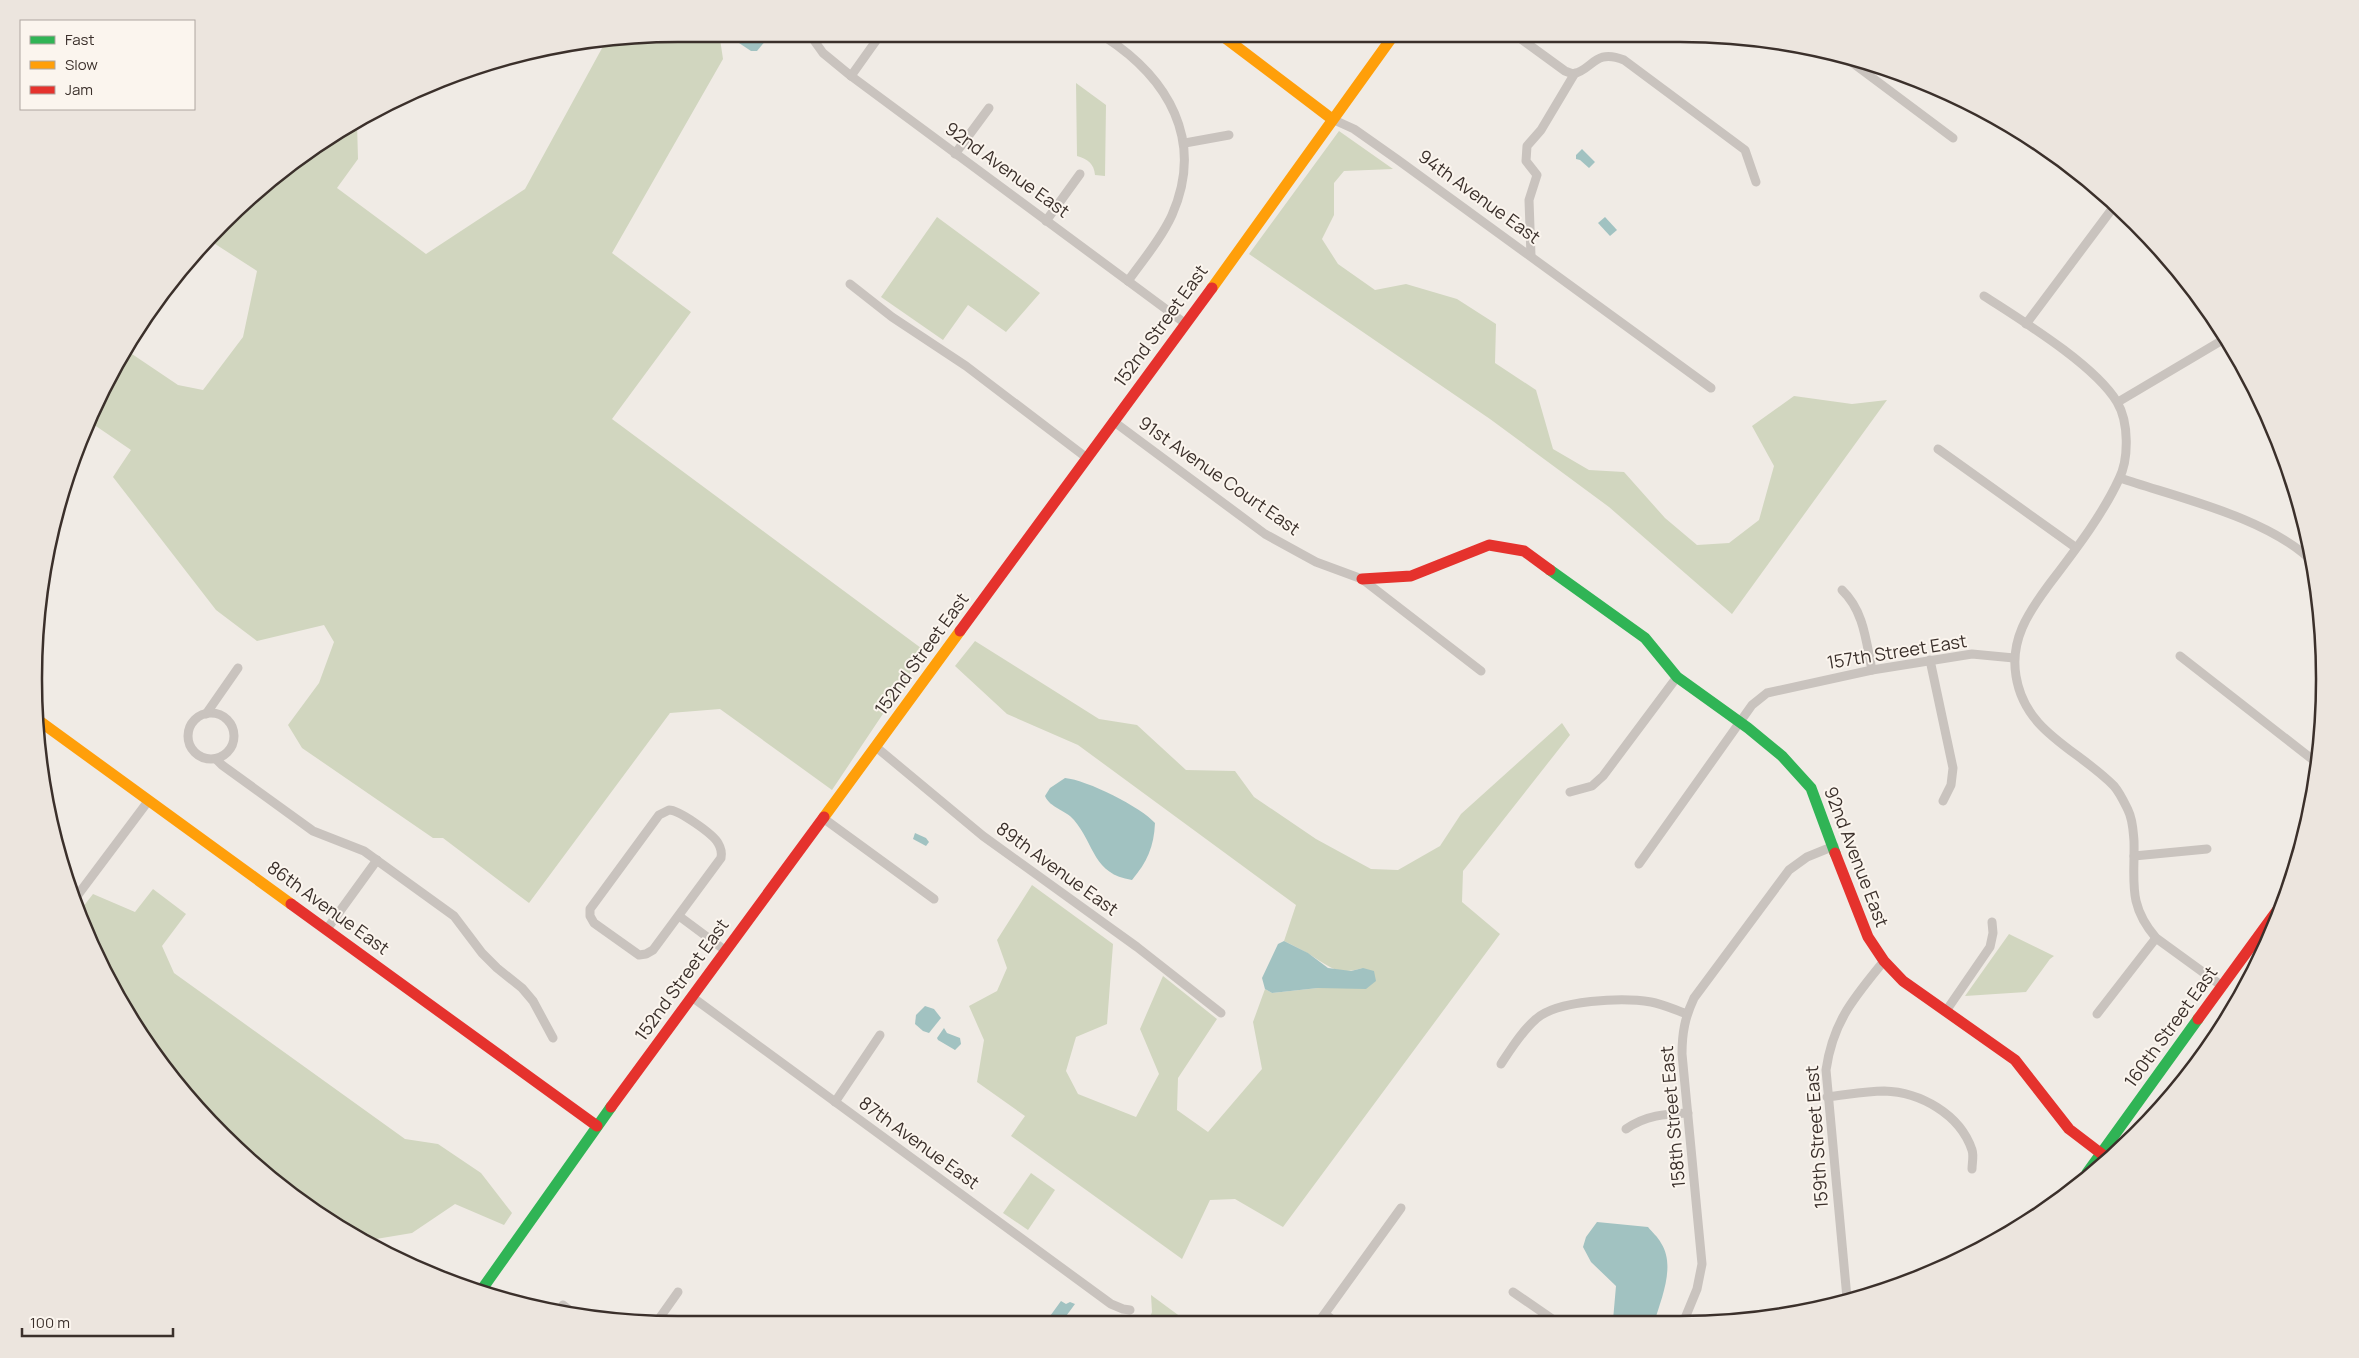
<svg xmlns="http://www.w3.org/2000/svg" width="2359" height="1358" font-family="Manrope,sans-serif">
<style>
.green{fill:#d1d6bf}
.water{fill:#a1c2c1}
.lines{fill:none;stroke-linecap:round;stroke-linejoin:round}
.street{stroke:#c9c3be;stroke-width:9}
.fast{stroke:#30b455;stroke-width:11}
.slow{stroke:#ff9f0a;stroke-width:11}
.jam{stroke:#e5322d;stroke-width:11}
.labels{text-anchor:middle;stroke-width:4;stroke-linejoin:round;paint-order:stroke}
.street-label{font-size:18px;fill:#3b302b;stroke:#fbf5ee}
.rim{fill:none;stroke:#3b302b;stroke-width:2.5}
</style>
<rect width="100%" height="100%" fill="#f0ebe5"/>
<g class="green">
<path d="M607,39H720L723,59L612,253L691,312L612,419L925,651L832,790L720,709L670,713L529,903L443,838H433L302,748L288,725L319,683L334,642L324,625L257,641L216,610L113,477L131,450L90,422L100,394L129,352L178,385L203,390L243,337L257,271L209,240C250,190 303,157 357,123L358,159L337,188L426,254L525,189Z"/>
<path d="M1076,83L1106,105L1105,176L1095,175C1094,164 1088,159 1077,156Z"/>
<polygon points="1339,131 1393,169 1344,171 1334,183 1334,215 1322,239 1338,264 1375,290 1406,284 1457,299 1496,324 1495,363 1536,390 1553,449 1589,470 1624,472 1665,518 1697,545 1729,543 1759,520 1774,466 1752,426 1794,396 1852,404 1887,400 1732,614 1609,507 1490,419 1249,254"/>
<polygon points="937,217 1040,293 1006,332 968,305 943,340 881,297"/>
<path d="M975,641L1099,719L1137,725L1186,770L1235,771L1254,797L1316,839L1371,869L1398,870L1440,846L1461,814L1562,723L1570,735L1463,871L1462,902L1500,934L1283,1227L1235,1199L1210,1200L1182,1259L1011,1136L1025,1116L977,1082L984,1040L969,1006L997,991L1007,968L997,940L1032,885L1113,944L1107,1024L1076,1037L1066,1071L1078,1094L1136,1117L1159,1074L1140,1029L1163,976L1217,1019L1178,1078L1177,1110L1208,1132L1262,1069L1253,1022L1265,989L1272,993L1318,988L1363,968C1337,976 1330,967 1309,954C1301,949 1292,945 1284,941L1296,905L1078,745L1007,714L955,666Z"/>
<polygon points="153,889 186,914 162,946 174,973 405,1139 438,1144 481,1173 512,1213 504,1225 455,1204 412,1233 370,1240 321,1216 253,1164 167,1072 120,1001 79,912 93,894 135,912"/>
<polygon points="2009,934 2054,956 2050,959 2026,992 1965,996"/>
<polygon points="1031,1173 1055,1190 1028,1230 1003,1213"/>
<polygon points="1151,1295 1189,1323 1148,1323 1152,1312"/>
</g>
<g class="water">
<polygon points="733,39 767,39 757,51 751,51"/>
<polygon points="1582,149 1595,162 1589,168 1580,160 1576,159 1576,155"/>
<polygon points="1605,217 1617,230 1610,236 1598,223"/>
<path d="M1065,778C1087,780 1141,807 1155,823C1154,847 1147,862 1132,880C1093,874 1095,845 1074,820C1066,810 1050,808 1045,796L1050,788Z"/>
<polygon points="915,833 926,838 929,842 926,846 913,839"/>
<polygon points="1284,941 1308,953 1328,968 1351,971 1363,968 1374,971 1376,981 1366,989 1318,988 1272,993 1265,989 1262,978 1278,944"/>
<polygon points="925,1006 934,1009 941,1018 929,1033 923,1031 915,1024 916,1015"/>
<polygon points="944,1028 947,1033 960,1038 961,1044 955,1050 938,1040 937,1038"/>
<path d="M1597,1222L1648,1227C1652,1232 1658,1237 1661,1243C1676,1266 1661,1299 1654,1323H1616L1613,1320L1616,1286L1591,1262L1583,1247L1586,1237Z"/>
<polygon points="1061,1301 1066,1304 1070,1302 1075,1304 1061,1323 1045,1323"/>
</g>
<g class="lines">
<g class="street">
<path d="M1517,36L1565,71L1573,74C1593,70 1594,48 1624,60L1745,150L1756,182"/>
<path d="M1105,37C1168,78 1205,140 1172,215C1161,239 1143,260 1128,281"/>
<polyline points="813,39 823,53 851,76 1186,324"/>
<polyline points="1850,61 1953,138"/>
<polyline points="851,76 878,38"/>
<polyline points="1332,119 1354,129 1398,160 1711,388"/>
<polyline points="1185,143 1229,135"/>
<polyline points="955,154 989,108"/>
<polyline points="1046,221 1080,174"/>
<polyline points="1531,256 1529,200 1537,175 1526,161 1527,146 1541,130 1575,73"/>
<polyline points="850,284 892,317 966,366 1087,458"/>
<path d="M1984,296C2021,320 2095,365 2117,402C2129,422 2129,459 2119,479C2102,516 2073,553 2048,586C2028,613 2010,640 2016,676C2025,733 2078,749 2114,786C2120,793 2124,802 2128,810C2133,820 2133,830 2134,841C2135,882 2127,904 2156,938L2222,986"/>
<polyline points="2026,324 2115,205"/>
<polyline points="2118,402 2226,338"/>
<polyline points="1113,421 1265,534 1316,562 1362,579 1481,671"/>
<polyline points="1938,449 2075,547"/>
<path d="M2120,478C2179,498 2270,518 2314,563"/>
<path d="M1842,590C1864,611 1866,641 1872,670"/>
<polyline points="2180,656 2317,763"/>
<polyline points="1930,660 1953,768 1951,785 1943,801"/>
<circle cx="211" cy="736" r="23"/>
<polyline points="206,714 238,668"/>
<polyline points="876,747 983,836 1137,947 1221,1013"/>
<polyline points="216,759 222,765 313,831 364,851 454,916 482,953 497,968 522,988 533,1001 553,1038"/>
<polyline points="1570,792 1592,786 1603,776 1677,677"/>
<path d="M669,810C679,810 713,834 718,843C721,848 722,853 721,858L653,950L646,954L639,955L594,923L590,916V909L659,815Z"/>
<polyline points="823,818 934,899"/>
<polyline points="2134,856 2207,849"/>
<polyline points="1639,864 1752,705 1767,693 1872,670 1972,654 2014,658"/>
<polyline points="74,900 149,800"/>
<polyline points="679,916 726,951"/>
<polyline points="327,929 377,860"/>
<polyline points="692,997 1111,1304 1123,1309 1130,1310"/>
<polyline points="1946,1011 1990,947 1993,933 1992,922"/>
<polyline points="2097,1014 2156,938"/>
<path d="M1501,1064C1511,1049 1522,1031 1536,1019C1557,1000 1623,997 1651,1002C1663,1004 1675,1010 1687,1014"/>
<path d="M1827,1097C1846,1095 1865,1091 1884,1091C1920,1092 1960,1114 1972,1150C1974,1156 1972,1163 1972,1169"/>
<polyline points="835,1102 880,1035"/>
<path d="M1626,1129C1646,1115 1665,1114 1688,1113"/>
<polyline points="1513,1292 1558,1323"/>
<path d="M1847,1298L1826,1070C1833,1021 1854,998 1884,961"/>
<polyline points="563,1305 568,1309"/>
<polyline points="1325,1314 1337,1323"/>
<polyline points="656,1323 678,1292"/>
<polyline points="1318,1323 1401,1208"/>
<path d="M1683,1323L1697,1289L1702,1264L1682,1054C1682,1033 1685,1017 1694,998L1789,870L1807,857L1834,846"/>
</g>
<g class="fast">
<polyline points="1550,570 1645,638 1677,677 1748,728 1782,756 1811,788 1835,853"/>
<polyline points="2087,1173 2198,1019"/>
<polyline points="480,1292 611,1107"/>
</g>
<g class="slow">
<polyline points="1224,37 1332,119"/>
<polyline points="1212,288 1393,36"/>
<polyline points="38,720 291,904"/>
<polyline points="824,817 960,631"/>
</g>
<g class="jam">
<polyline points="1362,579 1411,576 1489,545 1524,551 1550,570"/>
<polyline points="960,631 1212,288"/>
<polyline points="1835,853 1868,937 1884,961 1903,981 2015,1060 2069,1129 2107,1158"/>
<polyline points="291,904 597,1126"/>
<polyline points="2198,1019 2284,901"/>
<polyline points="611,1107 824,817"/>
</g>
</g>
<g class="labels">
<g class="street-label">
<text transform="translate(1007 170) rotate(36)" y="6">92nd Avenue East</text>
<text transform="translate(1479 197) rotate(36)" y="6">94th Avenue East</text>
<text transform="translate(1161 326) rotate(-54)" y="6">152nd Street East</text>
<text transform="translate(1219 476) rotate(35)" y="6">91st Avenue Court East</text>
<text transform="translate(1897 652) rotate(-9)" y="6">157th Street East</text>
<text transform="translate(922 654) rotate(-54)" y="6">152nd Street East</text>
<text transform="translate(1856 857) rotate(69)" y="6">92nd Avenue East</text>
<text transform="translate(1057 869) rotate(36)" y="6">89th Avenue East</text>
<text transform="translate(328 908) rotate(36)" y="6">86th Avenue East</text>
<text transform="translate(682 980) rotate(-54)" y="6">152nd Street East</text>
<text transform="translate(2171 1027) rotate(-54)" y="6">160th Street East</text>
<text transform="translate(1673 1117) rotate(-95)" y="6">158th Street East</text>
<text transform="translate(1817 1137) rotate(-94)" y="6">159th Street East</text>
<text transform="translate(919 1143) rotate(36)" y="6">87th Avenue East</text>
</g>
</g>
<path d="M0 0H2359V1358H0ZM678 42H1680A636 636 0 0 1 2316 678V680A636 636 0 0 1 1680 1316H678A636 636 0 0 1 42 680V678A636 636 0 0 1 678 42Z" fill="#ece5de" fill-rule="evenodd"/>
<path class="rim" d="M678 42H1680A636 636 0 0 1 2316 678V680A636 636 0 0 1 1680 1316H678A636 636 0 0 1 42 680V678A636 636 0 0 1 678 42Z"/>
<rect x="20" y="20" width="175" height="90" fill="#fbf5ee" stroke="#aea6a0"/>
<rect x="30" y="36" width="25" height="8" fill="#30b455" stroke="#aea6a0"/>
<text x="65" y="45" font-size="15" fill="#3b302b">Fast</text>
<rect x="30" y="61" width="25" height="8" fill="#ff9f0a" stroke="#aea6a0"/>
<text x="65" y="70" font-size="15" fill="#3b302b">Slow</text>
<rect x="30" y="86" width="25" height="8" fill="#e5322d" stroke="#aea6a0"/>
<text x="65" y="95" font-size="15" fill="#3b302b">Jam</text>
<path d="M22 1328v8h151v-8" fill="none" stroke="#3b302b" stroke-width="2.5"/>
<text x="30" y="1328" font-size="15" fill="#3b302b" stroke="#fbf5ee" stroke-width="4" paint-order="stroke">100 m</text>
</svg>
